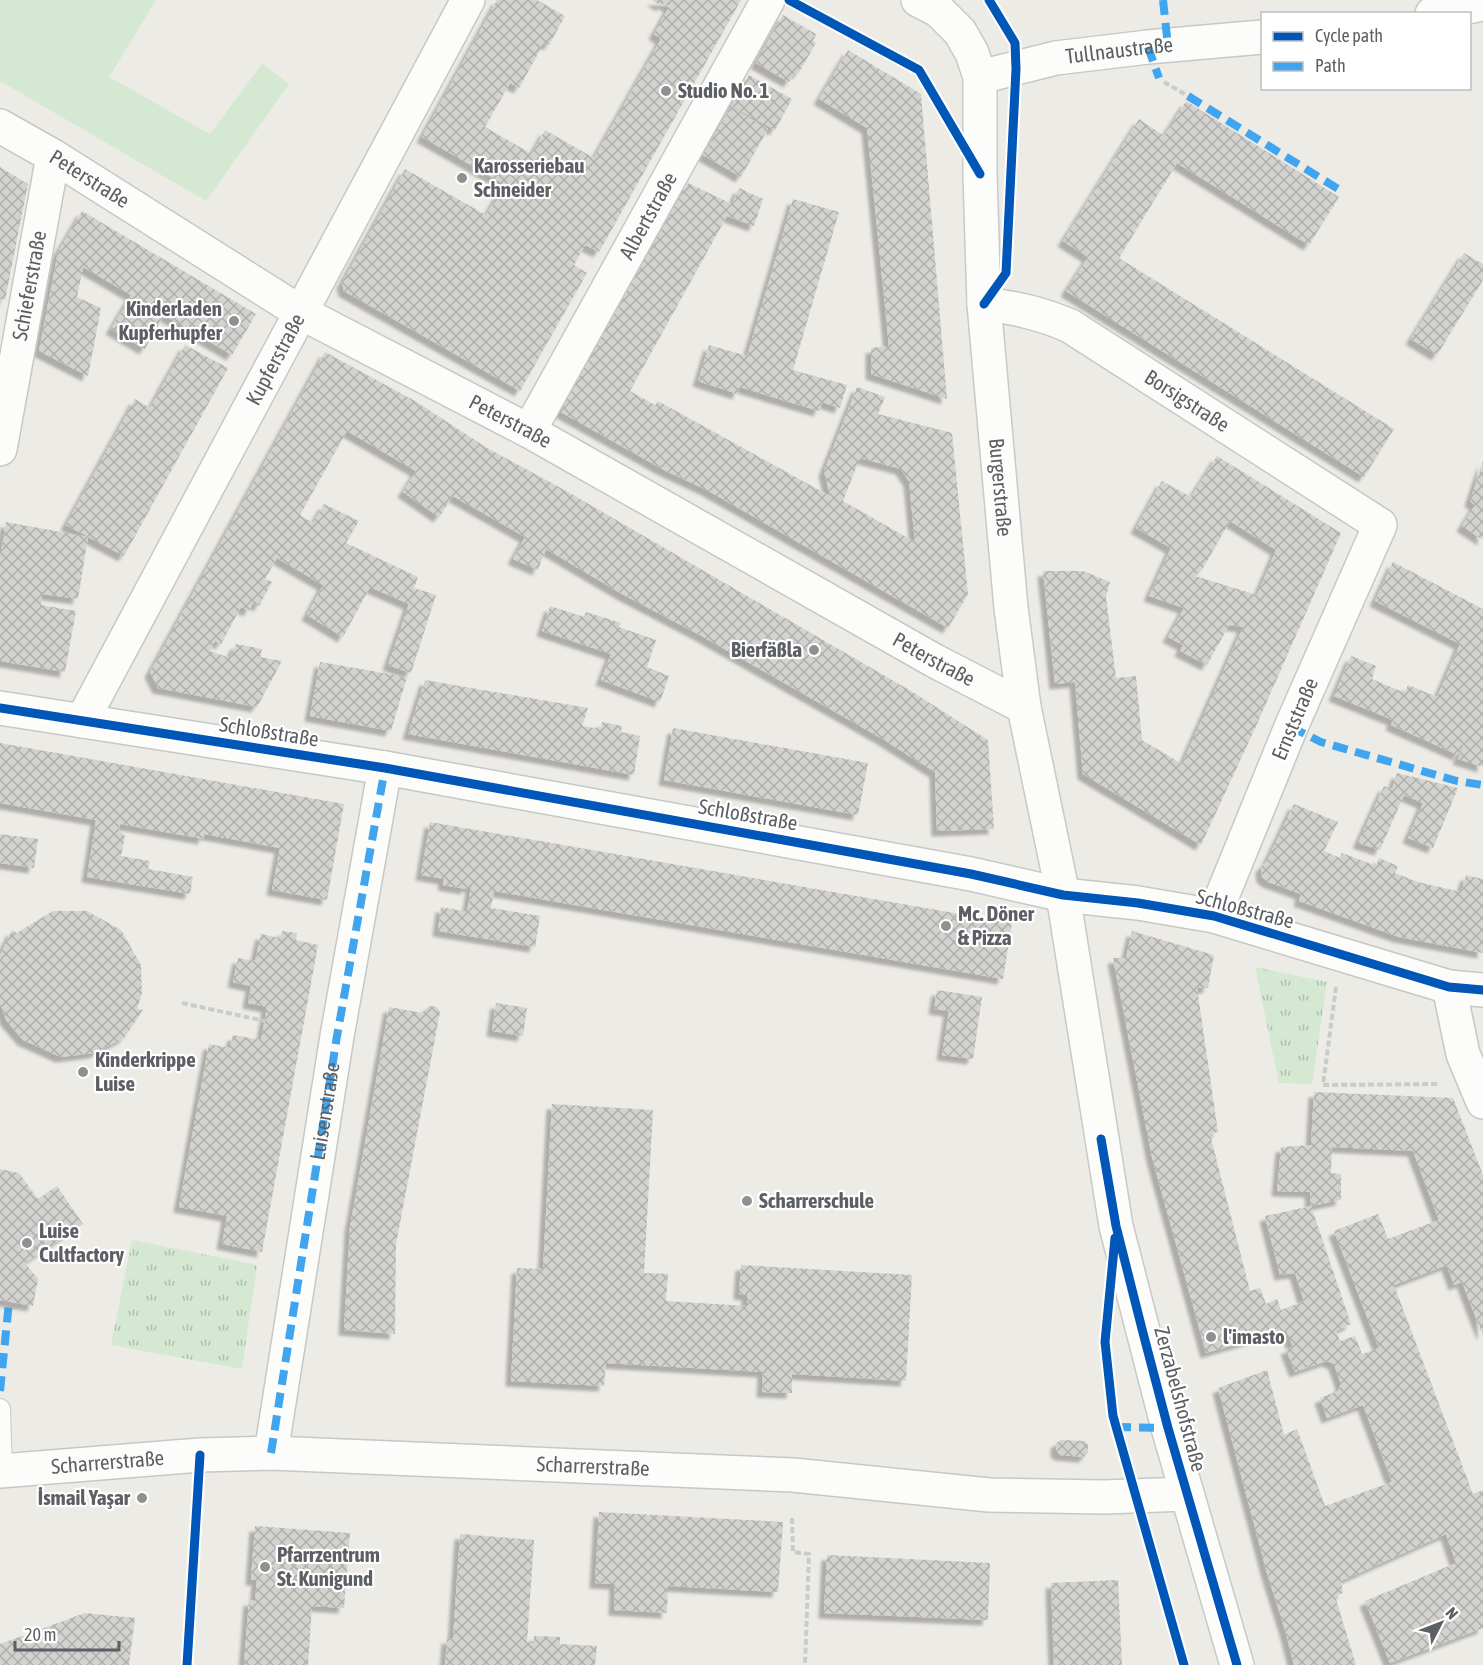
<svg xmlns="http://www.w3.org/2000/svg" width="1483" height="1665" font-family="'Asap Condensed',sans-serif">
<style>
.grass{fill:#d4e8d2}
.park{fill:url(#park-tufts)}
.building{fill:url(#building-cross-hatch);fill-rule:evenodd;filter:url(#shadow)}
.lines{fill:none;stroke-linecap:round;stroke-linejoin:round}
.lane-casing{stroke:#c7c7c7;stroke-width:22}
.street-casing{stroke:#c7c7c7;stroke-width:36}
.secondary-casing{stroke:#c8c9c8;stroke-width:36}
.path{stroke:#c8cdca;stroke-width:4;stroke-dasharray:6 3;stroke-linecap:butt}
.lane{stroke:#fcfcfb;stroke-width:20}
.street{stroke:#fcfcfb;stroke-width:33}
.secondary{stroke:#fcfcfb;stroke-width:33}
.quiet{stroke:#40a5ee;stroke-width:8;stroke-dasharray:15 8;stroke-linecap:butt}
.cycleway-casing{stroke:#fff;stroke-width:13}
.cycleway{stroke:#0057b8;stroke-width:9}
.poi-dot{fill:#8e9092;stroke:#fff;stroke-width:2}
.labels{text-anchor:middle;stroke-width:4.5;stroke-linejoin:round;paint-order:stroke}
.street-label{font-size:21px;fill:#5c5f64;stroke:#fff}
.poi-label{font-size:21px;font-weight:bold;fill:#5c5f64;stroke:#fff;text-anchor:start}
</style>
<defs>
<pattern id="park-tufts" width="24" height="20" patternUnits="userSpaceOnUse" patternTransform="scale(1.5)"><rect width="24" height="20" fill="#d4e8d2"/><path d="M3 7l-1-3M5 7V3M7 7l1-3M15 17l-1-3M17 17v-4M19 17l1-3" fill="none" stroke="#afbfae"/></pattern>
<pattern id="building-cross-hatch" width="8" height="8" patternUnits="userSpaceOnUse" patternTransform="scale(1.5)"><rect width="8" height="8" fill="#d3d2cf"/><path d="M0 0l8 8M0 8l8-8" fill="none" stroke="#aeaeac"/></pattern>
<filter id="shadow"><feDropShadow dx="-5.5" dy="5.5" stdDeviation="1.5" flood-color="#0004"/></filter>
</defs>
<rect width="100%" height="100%" fill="#ecebe6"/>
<polygon class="grass" points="0,0 156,0 109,77 210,134 262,64 289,84 206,201 0,81"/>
<g class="park">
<polygon points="1255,967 1327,982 1312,1084 1279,1083"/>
<polygon points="132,1240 257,1265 242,1369 111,1345"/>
</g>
<g class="building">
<polygon points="497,0 537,0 565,16 549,45 544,43 519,88 510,83 485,127 532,154 545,130 594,158 661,39 654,34 669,7 664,3 662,6 652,0 741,0 599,252 585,245 574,265 587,273 520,391 344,291 342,283 405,169 486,215 504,184 422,137"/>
<polygon points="783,15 816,34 813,41 816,43 798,74 795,72 789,82 756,63"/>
<polygon points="848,50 921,94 947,399 871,374 871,348 889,346 867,128 819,99"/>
<polygon points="749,75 792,99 775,130 731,106"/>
<polygon points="1186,101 1339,197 1309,245 1177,163 1119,258 1394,429 1364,477 1066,291 1088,257 1063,241 1139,119 1164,136"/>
<polygon points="731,107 768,129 741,177 703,155"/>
<polygon points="0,167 28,184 5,300 0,299"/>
<path d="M688,183L732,204L739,188L763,199L754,226L727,216L630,391L655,405L658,401L830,496L824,471L857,387L885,397L878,414L952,433L968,594L948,628L707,490L664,470L559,411ZM860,458L901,469L909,481L915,542L843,501Z"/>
<polygon points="793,199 839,212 793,370 847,385 840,408 822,402 819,411 740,387 738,394 698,381 709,345 747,356"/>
<polygon points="82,211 256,314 232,355 164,315 145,349 111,329 131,295 83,267 77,297 101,308 88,376 39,351 58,252"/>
<polygon points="1464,253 1483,264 1483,280 1437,355 1411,339"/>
<polygon points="185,345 228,368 124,556 66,525 135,399 150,408"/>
<polygon points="325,352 415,401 487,448 568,492 911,691 988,740 994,829 937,831 935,772 881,738 700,635 622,594 546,549 538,570 513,559 525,537 453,496 439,517 403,492 416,471 347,431 300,515 313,523 324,504 359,521 346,543 418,577 414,588 436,595 411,673 388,665 409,604 370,587 343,637 307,615 323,585 277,558 265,579 272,582 259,606 253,603 249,611 241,607 221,644 215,641 210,651 230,658 236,644 262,649 260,657 282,661 257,707 158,688 150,672"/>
<path d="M1217,456L1341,533L1257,724L1201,845L1083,774L1075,682L1055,684L1043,571H1083L1110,582L1106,597L1116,678L1136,676L1142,740L1182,764L1243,627L1229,625L1207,665L1180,651L1183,645L1168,637L1184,608L1149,596L1171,548L1136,528L1162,481L1191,497ZM1230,521L1276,550L1257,595L1195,576L1199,569L1202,570Z"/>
<polygon points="1483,461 1483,540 1462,526 1475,505 1470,501"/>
<polygon points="6,522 88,537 78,599 42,594 41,605 76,611 65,672 0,661 0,558"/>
<polygon points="1393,562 1483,609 1483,767 1458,759 1470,731 1458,755 1391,725 1393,720 1334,696 1351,656 1376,666 1372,679 1405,693 1408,685 1437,697 1460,644 1375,601"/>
<polygon points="550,606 584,617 586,612 621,623 619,627 656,640 647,667 669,676 660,702 601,680 611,654 542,631"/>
<polygon points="320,662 407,677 391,731 310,716"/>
<polygon points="425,680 588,708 582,726 601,729 602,722 622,726 621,732 640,736 634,775 408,734"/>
<polygon points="673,728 868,763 858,815 664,780"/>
<polygon points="0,743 344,804 327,900 272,890 280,848 204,834 204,839 120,824 119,830 125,836 121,856 150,861 148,869 193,877 190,894 87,877 96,820 0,803"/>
<polygon points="1397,773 1458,788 1433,848 1408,838 1423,803 1404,795 1380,850 1358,843 1384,786 1392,789"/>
<polygon points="1294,804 1338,822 1324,851 1340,858 1342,853 1376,866 1379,858 1398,866 1395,873 1418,882 1461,892 1466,875 1483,879 1483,953 1399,937 1299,901 1301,894 1268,882 1262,877 1261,867 1267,861"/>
<polygon points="430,822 1012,923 1003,979 494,891 491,908 540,916 535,947 438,931 441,907 467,912 471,887 467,886 466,889 443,885 444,879 421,875"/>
<polygon points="0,834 38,839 34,868 0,863"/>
<polygon points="53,911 87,911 121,930 141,965 142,993 137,1009 143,1010 124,1038 94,1053 61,1057 23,1040 6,1020 0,1003 0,955 12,930 17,933"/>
<polygon points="282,931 297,933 296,940 318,945 262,1252 222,1244 227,1216 179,1207 209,1044 230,1048 233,1035 261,1040 267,1007 248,1003 251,986 233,982 238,958 255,961 261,934 280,938"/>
<polygon points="1132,931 1214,955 1208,988 1197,988 1218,1132 1210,1134 1250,1291 1260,1288 1266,1304 1277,1299 1281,1310 1304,1301 1295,1273 1280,1275 1265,1216 1311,1206 1351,1324 1336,1331 1340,1341 1355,1336 1362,1354 1379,1348 1334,1231 1378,1214 1388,1239 1439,1220 1413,1151 1332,1147 1331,1173 1341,1174 1341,1200 1311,1206 1310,1192 1277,1191 1281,1147 1311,1145 1314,1092 1453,1098 1483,1175 1483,1336 1462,1282 1454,1285 1447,1265 1394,1285 1473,1494 1483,1490 1483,1628 1390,1663 1365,1601 1456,1563 1446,1534 1341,1581 1343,1593 1335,1596 1356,1665 1294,1665 1285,1630 1267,1573 1218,1388 1267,1370 1284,1435 1297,1429 1325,1506 1392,1482 1363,1405 1327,1418 1320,1398 1338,1391 1341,1384 1334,1364 1327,1361 1295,1372 1286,1349 1293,1347 1286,1330 1206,1353 1152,1157 1113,958 1126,958"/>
<polygon points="937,990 982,997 973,1059 942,1055 949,1011 934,1009"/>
<polygon points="496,1003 527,1008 523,1036 492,1031"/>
<polygon points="430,1006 437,1007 440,1012 396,1244 395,1334 344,1330 350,1227 389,1007 423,1013 424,1010"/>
<polygon points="552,1104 653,1110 644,1273 668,1274 666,1301 747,1306 747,1295 739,1294 741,1265 912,1275 906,1381 792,1374 792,1393 762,1392 763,1372 606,1363 604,1386 511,1381 517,1268 543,1269"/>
<polygon points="0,1169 19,1173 38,1199 57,1186 83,1224 25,1263 38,1279 33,1306 0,1300"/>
<polygon points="1061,1440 1085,1441 1088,1445 1088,1453 1084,1457 1060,1455 1056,1451 1056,1443"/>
<polygon points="599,1512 783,1522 778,1592 668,1586 667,1613 614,1610 615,1584 595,1583"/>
<polygon points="255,1526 350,1533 344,1608 312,1606 308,1665 244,1665 249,1600 255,1601 256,1590 257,1580 251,1580"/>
<polygon points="460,1534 534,1540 527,1643 534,1643 534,1636 560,1637 560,1644 597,1646 595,1665 445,1665 447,1638 453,1639"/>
<polygon points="827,1555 990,1563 988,1620 824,1613"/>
<polygon points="1118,1580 1122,1665 1054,1665 1051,1583"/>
<polygon points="85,1613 135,1618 129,1665 0,1665 0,1644"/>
</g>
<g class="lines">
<g class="lane-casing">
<polyline id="lane" points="0,1409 2,1471"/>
</g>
<g class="street-casing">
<g id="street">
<polyline points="1432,14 1483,4"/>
<path id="s1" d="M980,77L1056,58L1148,47L1262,37"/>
<path id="s2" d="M0,126L53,156L300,312L529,431L935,661L1024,707"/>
<path id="s3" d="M984,304C1016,308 1040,313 1070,326L1380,525L1291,727L1214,916"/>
<path id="s4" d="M529,431L768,0"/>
<path id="s5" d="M0,449L53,156"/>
<polyline points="0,708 385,768 971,874 1063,895 1138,903 1214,916 1449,987 1483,990"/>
<path id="s6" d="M82,721L468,0"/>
<polyline points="1449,987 1463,1054 1483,1102"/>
<polyline points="271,1453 337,1036 385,768"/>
<path id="s7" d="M0,1471L200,1455L271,1453L793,1475L989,1495L1104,1497L1187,1494"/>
</g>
</g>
<g class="secondary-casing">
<g id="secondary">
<path id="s8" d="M918,0L939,11L960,32L972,53L980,77V174L984,304L1011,608L1024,707L1063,895L1116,1226L1168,1428L1237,1665"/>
</g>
</g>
<g class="path">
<polyline points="1164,82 1188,96"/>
<polyline points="1336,987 1323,1085 1439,1084"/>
<polyline points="182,1003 265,1021"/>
<polyline points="792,1518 793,1552 809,1554 805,1665"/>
</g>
<use href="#lane" class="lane"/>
<use href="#street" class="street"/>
<use href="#secondary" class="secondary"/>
<g class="quiet">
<polyline points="1163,0 1168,46"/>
<polyline points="1148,47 1159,78"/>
<polyline points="1188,96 1343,192"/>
<polyline points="1291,727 1321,742 1457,781 1483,785"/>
<polyline points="0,1391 9,1302"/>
<polyline points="1116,1427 1168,1428"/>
<path id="s9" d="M271,1453L337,1036L385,768"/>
</g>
<g class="cycleway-casing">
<g id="cycleway">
<polyline points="789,0 919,70 980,174"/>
<polyline points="984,304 1006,273 1016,69 1015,43 989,0"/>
<polyline points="0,708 385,768 971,874 1063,895 1138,903 1214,916 1449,987 1483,990"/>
<polyline points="1101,1139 1116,1226 1142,1329 1168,1428 1237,1665"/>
<polyline points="1115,1238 1105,1342 1113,1416 1184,1665"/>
<polyline points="187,1665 200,1455"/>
</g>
</g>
<use href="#cycleway" class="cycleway"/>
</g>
<g class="poi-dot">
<circle cx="666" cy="91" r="6"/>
<circle cx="462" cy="178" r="6"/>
<circle cx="234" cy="321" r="6"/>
<circle cx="814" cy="650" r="6"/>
<circle cx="946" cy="926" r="6"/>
<circle cx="83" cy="1072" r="6"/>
<circle cx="747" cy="1201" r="6"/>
<circle cx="27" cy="1243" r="6"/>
<circle cx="1211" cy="1337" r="6"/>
<circle cx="142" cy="1498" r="6"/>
<circle cx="265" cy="1567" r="6"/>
</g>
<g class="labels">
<g class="street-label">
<text dy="7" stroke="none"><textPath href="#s1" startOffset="142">Tullnaustraße</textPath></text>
<text dy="7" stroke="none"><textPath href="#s2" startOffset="104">Peterstraße</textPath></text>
<text dy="7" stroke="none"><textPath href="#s4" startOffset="246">Albertstraße</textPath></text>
<text dy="7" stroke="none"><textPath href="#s5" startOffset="166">Schieferstraße</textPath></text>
<text dy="7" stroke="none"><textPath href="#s6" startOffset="410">Kupferstraße</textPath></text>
<text dy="7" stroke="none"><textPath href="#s3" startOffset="228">Borsigstraße</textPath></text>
<text dy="7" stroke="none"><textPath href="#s2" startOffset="590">Peterstraße</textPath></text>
<text dy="7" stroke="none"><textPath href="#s8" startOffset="514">Burgerstraße</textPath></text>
<text dy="7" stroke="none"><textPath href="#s2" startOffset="1076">Peterstraße</textPath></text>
<text transform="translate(1295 719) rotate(-67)" y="7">Ernststraße</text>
<text transform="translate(269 732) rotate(9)" y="7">Schloßstraße</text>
<text transform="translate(748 815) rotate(10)" y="7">Schloßstraße</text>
<text transform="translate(1245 909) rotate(15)" y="7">Schloßstraße</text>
<text dy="7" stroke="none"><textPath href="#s9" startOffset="346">Luisenstraße</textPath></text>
<text transform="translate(1180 1399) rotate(75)" y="7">Zerzabelshofstraße</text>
<text dy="7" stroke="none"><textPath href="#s7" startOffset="108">Scharrerstraße</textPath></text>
<text dy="7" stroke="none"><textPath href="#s7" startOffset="594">Scharrerstraße</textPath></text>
</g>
<g class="poi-label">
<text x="678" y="98">Studio No. 1</text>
<text x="474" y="173">Karosseriebau<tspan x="474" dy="24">Schneider</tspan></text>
<text x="222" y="316" text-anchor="end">Kinderladen<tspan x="222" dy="24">Kupferhupfer</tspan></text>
<text x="802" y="657" text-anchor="end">Bierfäßla</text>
<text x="958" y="921">Mc. Döner<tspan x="958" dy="24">&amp; Pizza</tspan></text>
<text x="95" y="1067">Kinderkrippe<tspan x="95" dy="24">Luise</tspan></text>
<text x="759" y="1208">Scharrerschule</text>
<text x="39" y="1238">Luise<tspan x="39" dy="24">Cultfactory</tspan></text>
<text x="1223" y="1344">l'imasto</text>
<text x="130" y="1505" text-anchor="end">İsmail Yaşar</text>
<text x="277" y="1562">Pfarrzentrum<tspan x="277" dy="24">St. Kunigund</tspan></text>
</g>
</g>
<rect x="1261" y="12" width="210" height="78" fill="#ffffff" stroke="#bebfc1" stroke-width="1.5"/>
<rect x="1273" y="32" width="30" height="9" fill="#0057b8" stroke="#bebfc1" stroke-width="1.5"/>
<text x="1315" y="42" font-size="18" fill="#5c5f64">Cycle path</text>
<rect x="1273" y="62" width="30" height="9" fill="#40a5ee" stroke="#bebfc1" stroke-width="1.5"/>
<text x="1315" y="72" font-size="18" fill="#5c5f64">Path</text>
<g transform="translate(1441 1623) rotate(48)" stroke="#ffffff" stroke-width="4.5" paint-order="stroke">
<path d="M0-4.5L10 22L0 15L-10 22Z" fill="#5c5f64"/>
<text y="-9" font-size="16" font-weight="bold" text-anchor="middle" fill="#5c5f64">N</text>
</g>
<path d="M15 1641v9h104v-9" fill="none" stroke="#5c5f64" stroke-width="3"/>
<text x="24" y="1641" font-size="18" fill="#5c5f64" stroke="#ffffff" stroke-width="4.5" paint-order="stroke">20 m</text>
</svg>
